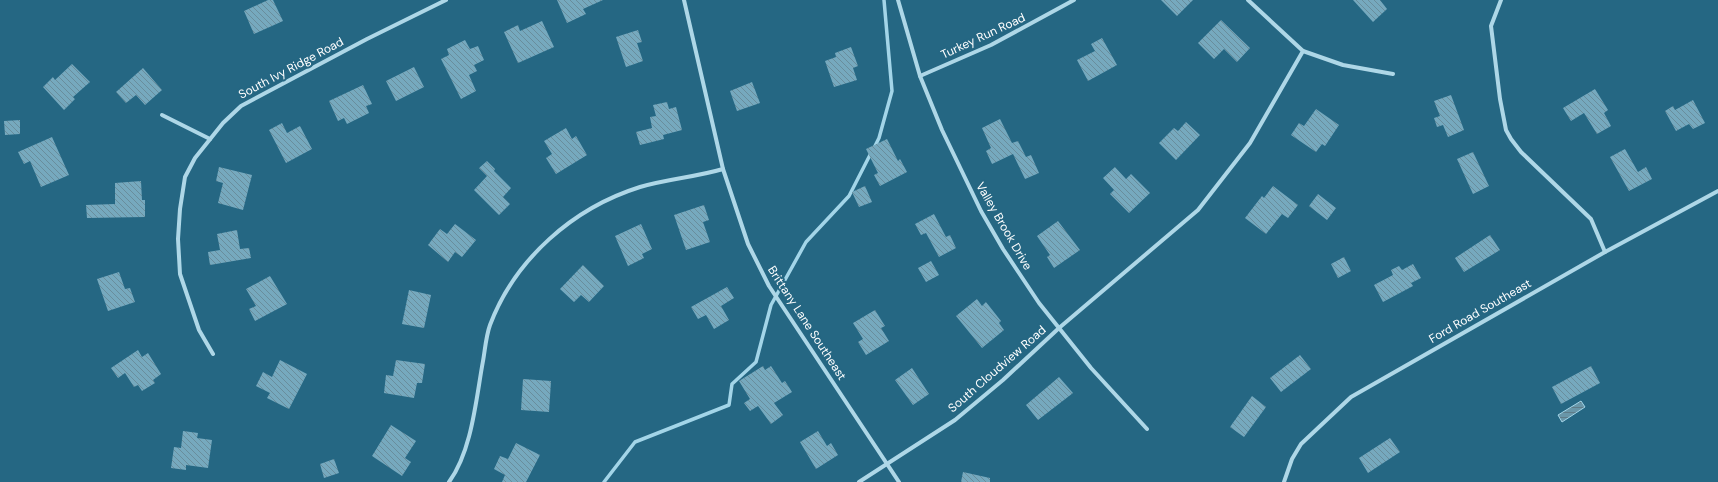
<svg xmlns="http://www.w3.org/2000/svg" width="1718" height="482" font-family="'DM Sans',sans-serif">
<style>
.water{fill:url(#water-rules);stroke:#a3d5e8}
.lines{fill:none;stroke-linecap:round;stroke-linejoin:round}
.stream{stroke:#a3d5e8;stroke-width:3.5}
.building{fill:url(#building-back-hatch)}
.street{stroke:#aed7e7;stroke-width:4}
.labels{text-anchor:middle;stroke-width:4;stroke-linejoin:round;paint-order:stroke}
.street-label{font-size:12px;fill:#fff;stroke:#256783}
</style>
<defs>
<pattern id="water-rules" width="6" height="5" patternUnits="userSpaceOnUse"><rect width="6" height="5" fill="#6996a8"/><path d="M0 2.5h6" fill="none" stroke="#5f7c88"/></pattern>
<pattern id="building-back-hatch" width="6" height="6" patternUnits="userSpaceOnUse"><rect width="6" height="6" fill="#76a9be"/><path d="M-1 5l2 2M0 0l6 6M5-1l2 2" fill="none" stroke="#698d9c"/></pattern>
</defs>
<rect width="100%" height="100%" fill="#256783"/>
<polygon class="water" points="1581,401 1585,407 1562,422 1558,415"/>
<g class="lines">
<g class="stream">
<polyline points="874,148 879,138 892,91 884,0"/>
<polyline points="604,482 635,442 729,405 732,384 756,362 771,305 806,242 849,196 871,153"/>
</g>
</g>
<g class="building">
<polygon points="268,0 273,0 283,21 254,34 244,11"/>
<polygon points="557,0 603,0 583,9 586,14 567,23"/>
<polygon points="1161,0 1193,0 1177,16"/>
<polygon points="1353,0 1380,0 1387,9 1373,22"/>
<polygon points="1221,20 1250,48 1237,62 1224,49 1214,59 1198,43"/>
<polygon points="542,21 554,47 518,63 504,32 518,25 520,31"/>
<polygon points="638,30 642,42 637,43 643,61 626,67 616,37"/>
<polygon points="1102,38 1117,65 1088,81 1077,60 1095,51 1091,44"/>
<polygon points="465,40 470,49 478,46 484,60 474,65 477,71 469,75 476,91 461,99 441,59 449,55 447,49"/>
<polygon points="851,47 858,66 853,68 857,80 834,87 825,61 836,57 835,53"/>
<polygon points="72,64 90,82 73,97 75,99 64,110 43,87 53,77 55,80"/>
<polygon points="414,67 424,87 396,101 386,81"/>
<polygon points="143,68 162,90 145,105 136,95 126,103 116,92"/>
<polygon points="752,82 760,103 737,111 730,91"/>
<polygon points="363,85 372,104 366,106 369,113 347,124 344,118 338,121 329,101"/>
<polygon points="1595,89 1608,110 1604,113 1611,126 1597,134 1584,113 1571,121 1563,108"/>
<polygon points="1451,95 1464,130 1448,137 1443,125 1437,127 1434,118 1440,116 1434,101"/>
<polygon points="1693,100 1705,123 1693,129 1689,124 1676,131 1665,111 1673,106 1675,110"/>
<polygon points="667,102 669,109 676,107 682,130 663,135 664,139 640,145 636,132 652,128 650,117 656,116 653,105"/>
<polygon points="1316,109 1339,125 1325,146 1322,144 1316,152 1291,135 1299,123 1304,126"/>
<polygon points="1000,119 1012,143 1018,141 1026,157 1031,155 1039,173 1025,179 1013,154 992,164 986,151 991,148 982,128"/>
<polygon points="20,120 20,134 5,135 4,121"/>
<polygon points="1186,122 1200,135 1176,160 1159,143 1174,128 1178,131"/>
<polygon points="282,123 287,133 300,126 312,149 286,163 269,130"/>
<polygon points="566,128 572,139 576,136 587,155 556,174 546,158 552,154 544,141"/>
<polygon points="52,137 69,175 41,187 30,161 24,164 18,152"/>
<polygon points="887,139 898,161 900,159 907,172 880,186 874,175 878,173 866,149"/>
<polygon points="1625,149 1638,172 1646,167 1652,179 1629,191 1610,157"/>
<polygon points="1473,152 1489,186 1473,194 1457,159"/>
<polygon points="487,161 495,169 494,171 511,188 503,197 510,204 499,215 474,190 487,176 479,168"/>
<polygon points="219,167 252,175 243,210 218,203 223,183 216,181"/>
<polygon points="1115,167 1126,179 1131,174 1150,193 1129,213 1110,194 1114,190 1103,178"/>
<polygon points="141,181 142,200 145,200 145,217 87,218 86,205 115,204 115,183"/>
<polygon points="865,186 872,202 859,207 852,192"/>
<polygon points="1273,186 1298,205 1288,218 1282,214 1266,234 1245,218 1262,196 1264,198"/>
<polygon points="1318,194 1336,208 1327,220 1309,206"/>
<polygon points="704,205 709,220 703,222 710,242 686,250 674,215"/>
<polygon points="934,214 946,237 950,235 956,248 939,257 926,233 921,235 915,224"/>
<polygon points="1058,221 1080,250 1054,268 1047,257 1050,255 1037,236"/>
<polygon points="455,224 476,240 462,257 455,252 448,262 428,245 440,229 447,234"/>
<polygon points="641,224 652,249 642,254 644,258 628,266 615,236"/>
<polygon points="237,230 240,249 249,248 251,258 210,265 208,252 220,250 217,234"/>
<polygon points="1490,235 1500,250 1464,272 1455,258"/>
<polygon points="1344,257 1351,271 1338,278 1331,264"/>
<polygon points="931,261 939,275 926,282 918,268"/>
<polygon points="1413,264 1421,278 1411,283 1413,286 1383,302 1374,285 1393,275 1391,270 1399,266 1402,270"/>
<polygon points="583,265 604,286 589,302 581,295 574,302 560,289"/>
<polygon points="119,272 125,289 130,288 135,302 108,311 97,279"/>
<polygon points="270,276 287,304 255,321 249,309 256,306 246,289"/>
<polygon points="727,287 734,298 721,306 729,320 714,329 706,315 698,319 691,307"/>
<polygon points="409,290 431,295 424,328 402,324"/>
<polygon points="977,299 982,306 986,302 1001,321 999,323 1004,330 982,348 956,316"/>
<polygon points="875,310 885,326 881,328 889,341 866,355 858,342 863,339 853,323"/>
<polygon points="138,350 142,357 148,353 161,374 153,380 155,383 142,391 138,385 134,387 125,373 118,378 111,368"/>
<polygon points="1300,355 1311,369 1281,392 1270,378"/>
<polygon points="280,360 307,374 289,409 267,398 270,393 256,386 263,372 272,377"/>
<polygon points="396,360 425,364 422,383 417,383 414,398 384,393 386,375 393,376"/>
<polygon points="763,366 765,370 771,366 782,383 785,381 792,392 774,403 783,415 771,424 758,406 750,411 744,403 750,399 739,381"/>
<polygon points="1591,366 1600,383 1561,404 1552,387"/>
<polygon points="912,368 929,394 913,405 895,380"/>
<polygon points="1059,377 1073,393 1038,420 1026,405"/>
<polygon points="523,379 551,381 549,412 521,410"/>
<polygon points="1252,396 1266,407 1244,437 1230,427"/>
<polygon points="391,425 416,441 405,458 411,462 402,476 372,456"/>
<polygon points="183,431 198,433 197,438 212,440 208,468 186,465 186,470 171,468 174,447 181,448"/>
<polygon points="818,431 827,446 831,443 838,455 816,469 800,442"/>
<polygon points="1390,438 1400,452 1368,473 1359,458"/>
<polygon points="516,443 540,455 526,482 502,482 505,475 494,469 500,456 508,459"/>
<polygon points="334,459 339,473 324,478 320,464"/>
<polygon points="963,472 990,478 990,482 961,482"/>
</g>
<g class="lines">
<g class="street">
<polyline points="684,0 723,169 748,244 769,286 899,482"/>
<polyline points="898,0 920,76 942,130 981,211 1003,249 1039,303 1091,368 1147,429"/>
<polyline points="1248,0 1303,51 1343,65 1393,74"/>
<polyline points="1501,0 1491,26 1500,99 1506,130 1511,139 1521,152 1591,219 1605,252"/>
<polyline points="920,76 991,45 1074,0"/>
<polyline points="162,115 210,139"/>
<polyline points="213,354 199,330 180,274 178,239 180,209 185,177 195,158 223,123 241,106 367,39 446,0"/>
<path d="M449,482C472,451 476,399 483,361C485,350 486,336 490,325C515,259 573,208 640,187C667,179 696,177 723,169"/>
<polyline points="859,482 955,420 1003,380 1059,328 1198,210 1250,143 1303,51"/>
<polyline points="1284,482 1292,459 1301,444 1351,397 1605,252 1718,191"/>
</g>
</g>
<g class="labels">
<g class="street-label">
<text transform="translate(983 36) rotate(-25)" y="4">Turkey Run Road</text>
<text transform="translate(291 68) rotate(-28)" y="4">South Ivy Ridge Road</text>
<text transform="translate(1004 226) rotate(60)" y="4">Valley Brook Drive</text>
<text transform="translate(1480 311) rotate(-30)" y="4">Ford Road Southeast</text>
<text transform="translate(807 323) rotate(57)" y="4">Brittany Lane Southeast</text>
<text transform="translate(997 369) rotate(-41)" y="4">South Cloudview Road</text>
</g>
</g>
</svg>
